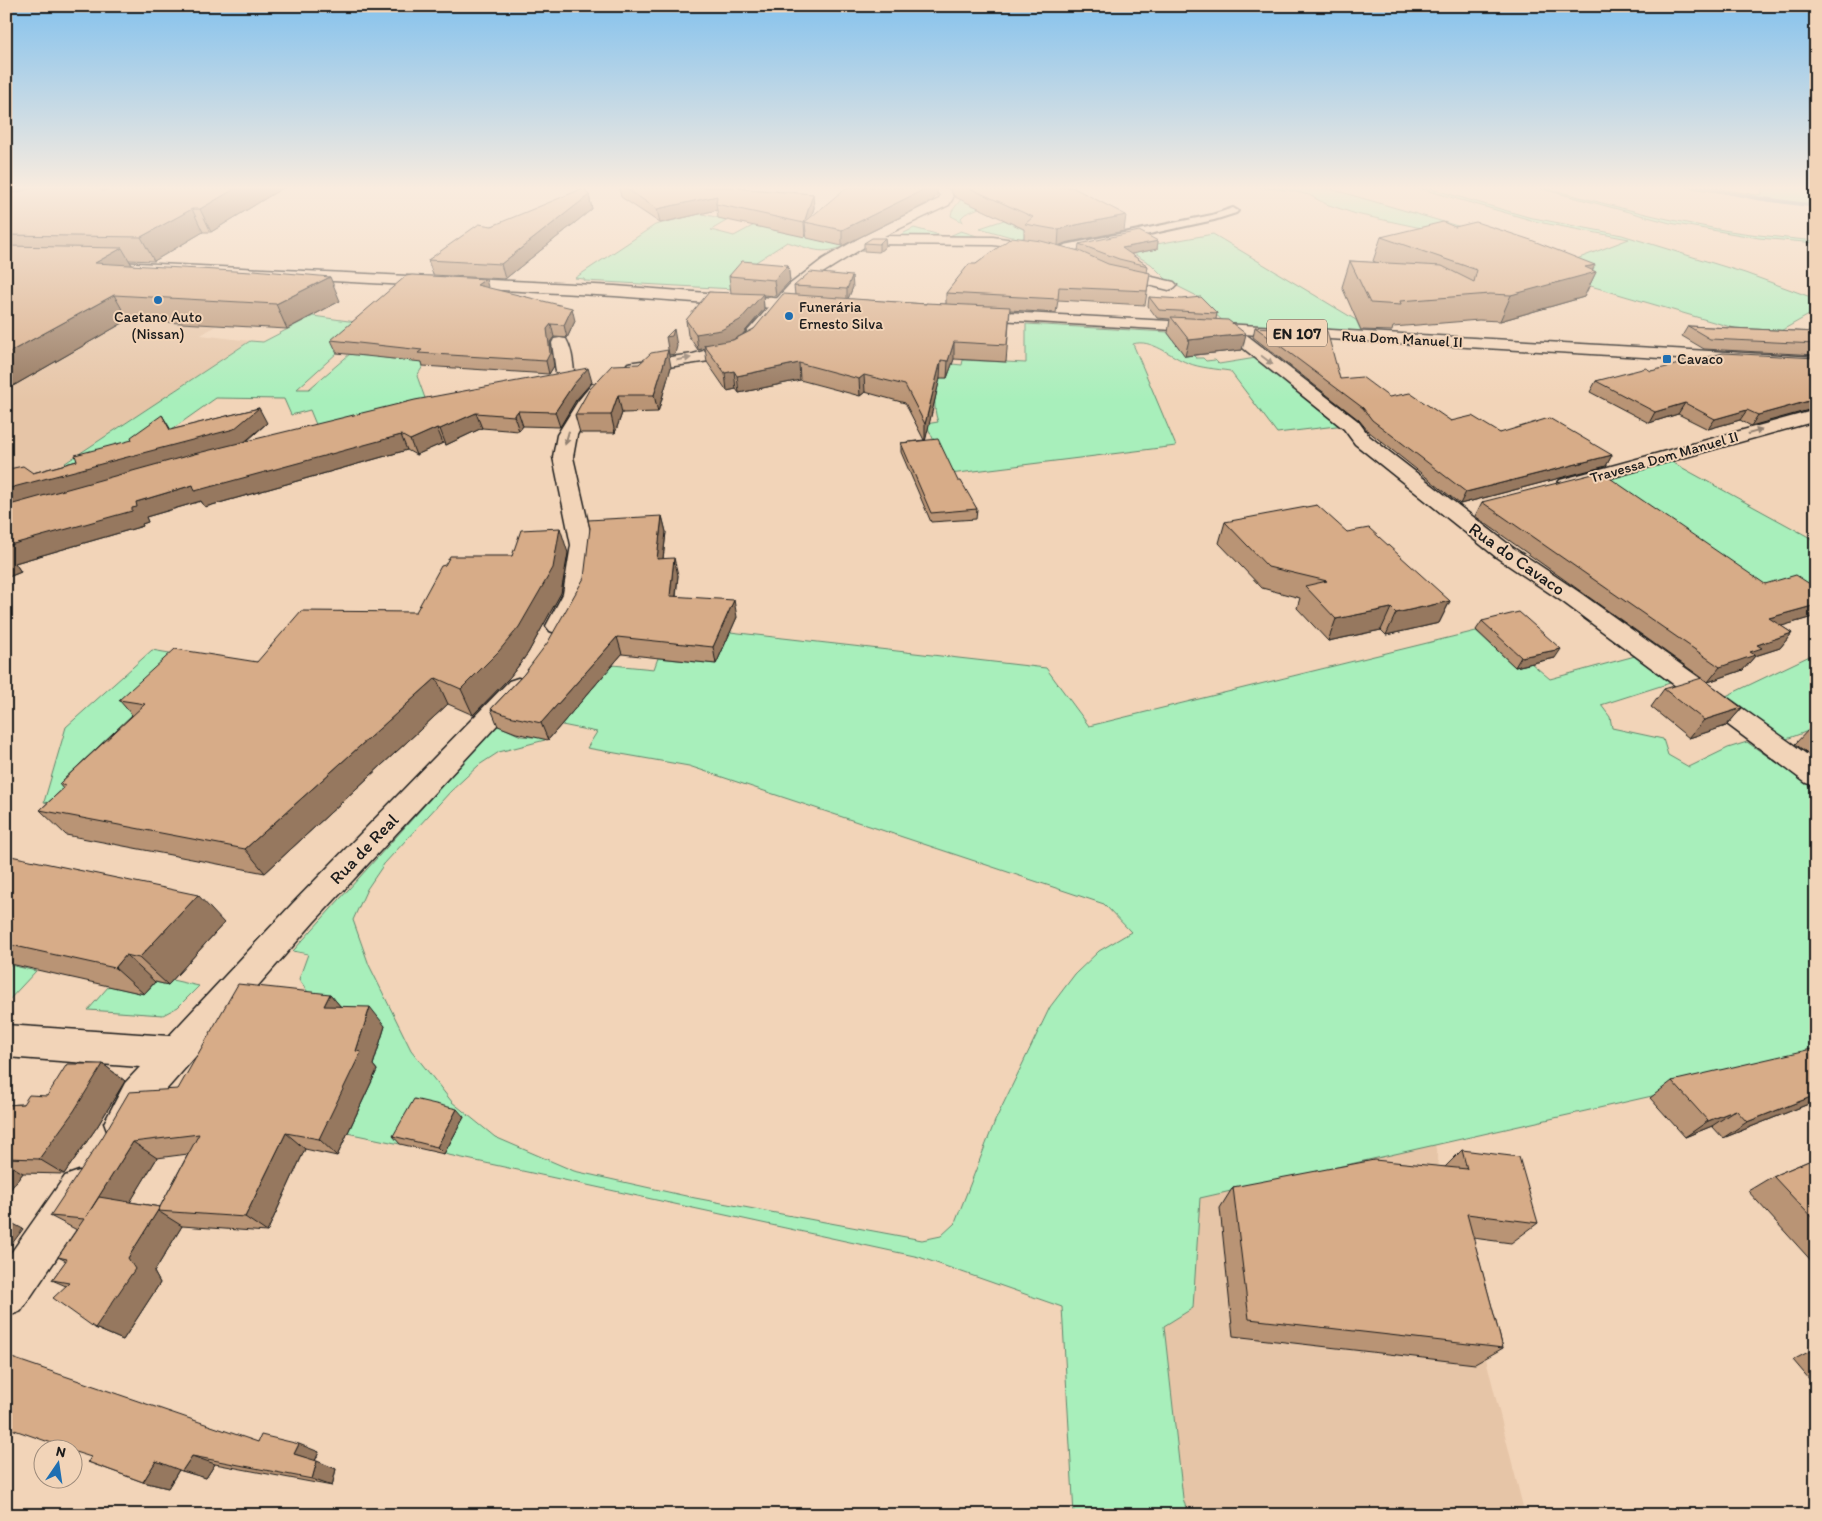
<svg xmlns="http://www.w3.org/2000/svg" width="1822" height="1521" font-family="Itim,sans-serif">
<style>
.built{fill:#e6c5a7}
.green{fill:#a8efbb;stroke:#62866c;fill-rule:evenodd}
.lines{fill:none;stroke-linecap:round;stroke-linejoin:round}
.stream{fill:#638d9e;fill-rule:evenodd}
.lane-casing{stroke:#1c1c1c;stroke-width:4}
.street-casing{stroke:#1c1c1c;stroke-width:3}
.primary-casing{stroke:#1c1c1c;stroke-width:3}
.lane{fill:#f2d4b8;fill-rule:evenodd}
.street{fill:#f2d4b8;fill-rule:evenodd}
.primary{fill:#f2d4b8;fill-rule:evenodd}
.wall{fill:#b99475;stroke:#1c1c1c;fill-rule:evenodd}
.shaded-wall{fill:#96785f;stroke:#1c1c1c}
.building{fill:#d7ac88;stroke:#1c1c1c;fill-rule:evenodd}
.oneway{fill:#928172}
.poi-dot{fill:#1f6fb2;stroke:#f2d4b8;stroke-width:2}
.labels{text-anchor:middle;stroke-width:4;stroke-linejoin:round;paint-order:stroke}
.far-poi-label{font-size:15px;fill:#1c1c1c;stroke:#f2d4b8;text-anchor:start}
.far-street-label{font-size:15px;fill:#1c1c1c;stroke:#f2d4b8}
.shield{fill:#f2d4b8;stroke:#5c534b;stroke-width:1}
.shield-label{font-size:16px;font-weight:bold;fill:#1c1c1c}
.street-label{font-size:18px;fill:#1c1c1c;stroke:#f2d4b8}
</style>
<rect width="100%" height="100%" fill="#f2d4b8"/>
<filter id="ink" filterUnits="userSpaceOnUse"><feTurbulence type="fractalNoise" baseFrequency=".02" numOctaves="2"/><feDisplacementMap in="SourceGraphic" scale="10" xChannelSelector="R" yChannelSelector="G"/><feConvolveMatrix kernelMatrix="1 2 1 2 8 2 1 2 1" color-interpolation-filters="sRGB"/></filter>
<g filter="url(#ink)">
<g class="built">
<polygon points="284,283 201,335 250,341 47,474 6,469 6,307"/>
<polygon points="1435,1144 1440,1172 1455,1235 1525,1515 1188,1515 1183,1498 1164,1325 1193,1308 1200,1198"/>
</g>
<g class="green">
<polygon points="1257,187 1324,187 1574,260 1629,239 1538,222 1415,187 1425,187 1528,217 1622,235 1745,273 1816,299 1816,311 1768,338 1543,272 1487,242 1356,214 1326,204 1309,195 1288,190"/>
<path d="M1535,187H1542C1595,201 1648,216 1702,226C1740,234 1778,237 1816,241V243L1759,238L1670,223Z"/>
<polygon points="1685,187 1709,187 1756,195 1762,194 1761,187 1816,187 1816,207"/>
<polygon points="962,198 979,208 965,214 961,218 963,222 951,216 952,211"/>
<path d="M698,213L728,220L711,230L734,236L758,223L852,242C824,257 816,250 787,242L756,262L734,289L585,281L584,279L575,278L655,225L695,215Z"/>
<polygon points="1004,220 1035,235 1018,239 980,228"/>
<polygon points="914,228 947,237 961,231 977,236 972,239 904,238 900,235"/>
<polygon points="1213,234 1356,320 1361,331 1226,324 1195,295 1169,282 1151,264 1132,253 1151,245"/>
<polygon points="313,316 363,323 347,344 297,389 309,389 351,353 393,359 419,352 423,366 417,376 426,401 317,427 310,410 291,415 284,399 216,398 137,454 50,473 250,341 263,342"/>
<path d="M1026,324L1167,332L1185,356L1193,355L1196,358H1203L1206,361L1215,360L1219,364L1256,358L1345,425L1277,433L1230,371C1217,369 1200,368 1188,363C1171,357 1151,338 1133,344L1176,446L950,474L926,424L938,422C932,405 937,395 933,377L947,378L952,364L962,365L963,360L1026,363Z"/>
<polygon points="1670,461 1816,541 1816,587 1807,582 1754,598 1605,480"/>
<path d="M1476,631L1515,667L1531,663L1550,679L1635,656L1670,683L1601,705L1610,717L1612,728L1663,739L1668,755L1689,767L1728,748L1747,742L1816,790V1059L1200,1198L1193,1308L1164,1326L1183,1498L1188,1515H1074L1062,1307L919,1257L444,1154L421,1107L400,1144L347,1133L377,1070L320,1010L299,979L308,954L293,951L497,725L521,736L533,737L602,664L654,669L658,658L716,664L730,632L1046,668L1089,726ZM557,724L597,732L587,748L689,766L1104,904L1131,932L1099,951L1075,974L1050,1007L995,1121L955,1223L941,1236L922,1240L695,1198L574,1171L495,1137L452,1102L411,1050L369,965L353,920L367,889L384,864L451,791L479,765L499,752L545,740Z"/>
<polygon points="152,650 204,659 83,809 44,802 66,727"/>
<polygon points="1816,653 1816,728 1784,740 1724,697"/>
<polygon points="6,964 36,971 6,1003"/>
<polygon points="172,980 199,986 178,1007 163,1015 88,1010 109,986 144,994 155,982 168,985"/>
</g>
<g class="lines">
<polygon class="stream" points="1694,187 1706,187 1756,196 1816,204 1816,208 1756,200"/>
<g class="lane-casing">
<polygon id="lane" points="1233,208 1238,211 1236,213 1214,220 1057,254 1052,251 1065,245 1212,215"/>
</g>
<g class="street-casing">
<g id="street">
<path d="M930,187C941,187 951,185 953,198L949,205L884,236L993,237L1041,244L1046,245L1048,248L1046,251L1041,252L993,245L869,244L816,277L787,303L755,344L744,350L709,361L634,372L628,371L625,367L628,363L634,362L693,354L732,343L743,336L789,285L823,259L861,237L939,199L940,195Z"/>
<polygon points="1112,268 1174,282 1177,285 1174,288 1169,290 1107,275 1105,272 1107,269"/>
<polygon points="1229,324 1235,326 1358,421 1369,436 1512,547 1579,592 1816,761 1816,786 1806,783 1563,602 1496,557 1355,444 1344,429 1223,332 1221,329 1223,326"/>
<path d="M560,338L566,339C573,351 573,366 575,379L572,383L566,384L560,383L557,379L552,343L554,339Z"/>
<polygon points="598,383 604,384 607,388 592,407 577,435 573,457 593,545 587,594 566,631 558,634 550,631 546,626 563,594 571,545 553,457 557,435 578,401 592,384"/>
<polygon points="1816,410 1816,421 1567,490 1560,488 1557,484 1560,480"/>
<polygon points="518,678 527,681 531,687 527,693 314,922 151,1107 135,1136 122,1141 109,1136 104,1123 125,1083 140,1067 6,1057 6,1025 169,1036 292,904 509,681"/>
<polygon points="79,1171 93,1176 98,1190 93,1204 21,1311 6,1317 6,1260 65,1176"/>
</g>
</g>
<g class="primary-casing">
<g id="primary">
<polygon points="95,261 615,286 813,301 819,303 821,306 819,309 813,311 615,296 90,268 88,265 90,262"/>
<polygon points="971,310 1816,357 1816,367 965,318 963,315 965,312"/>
</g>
</g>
<use href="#lane" class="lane"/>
<use href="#street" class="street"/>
<use href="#primary" class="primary"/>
</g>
<g class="wall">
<polygon points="6,187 284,187 211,232 203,232 154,261 129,260 132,265 340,301 287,329 128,320 6,390"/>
<polygon points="619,187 733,187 746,189 813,194 814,208 811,217 937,195 932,201 842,246 807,238 806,233 805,237 718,218 717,210 660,223 621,197"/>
<polygon points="948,187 1072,187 1124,231 1065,243 1059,246 1078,251 1079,244 1158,241 1157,249 1131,254 1148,266 1147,273 1150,273 1145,305 1058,300 1056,313 1010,310 1006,362 954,359 947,378 940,378 925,440 958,481 977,509 976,519 931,522 901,452 901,443 924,440 905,403 865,392 860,396 800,380 739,393 736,389 727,391 707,362 705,348 698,350 688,335 686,320 731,293 729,276 788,265 790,281 776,296 763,295 764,309 742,335 732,340 754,329 795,295 794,286 853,287 848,299 926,304 946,304 946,293 976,264 1024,239 1024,229 955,197"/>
<polygon points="589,195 592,209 505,279 433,275 428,260 492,226"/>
<polygon points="1455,227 1592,270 1596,272 1584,297 1500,321 1479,320 1393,327 1392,331 1361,330 1342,287 1350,261 1377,263 1373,261 1381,237"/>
<polygon points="885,238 886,246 879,252 864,251 864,243"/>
<polygon points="488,288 575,321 567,338 554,337 550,342 554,366 549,374 423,366 422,362 337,353 331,340"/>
<polygon points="1149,297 1217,313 1216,319 1242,350 1185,356 1168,333 1170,319 1157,318 1148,306"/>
<polygon points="1688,326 1816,332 1816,355 1704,349 1682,336"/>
<polygon points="1255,327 1340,379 1451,421 1500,433 1612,455 1606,466 1460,504 1368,431 1359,420 1253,337"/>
<polygon points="1816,358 1816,408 1751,426 1740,420 1708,429 1678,414 1649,423 1590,392 1596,381 1651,371"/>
<polygon points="671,367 658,412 622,413 615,433 580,433 575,415"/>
<polygon points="592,382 576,400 560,427 523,426 519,431 482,428 446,445 443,443 416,455 407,450 205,507 201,501 146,517 148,522 142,524 143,526 15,563 21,572 6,578 9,469 33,473 77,461 171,430 267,423 246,442"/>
<polygon points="1482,502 1765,584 1816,588 1816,616 1781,626 1792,633 1780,648 1755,656 1743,670 1708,682 1475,516"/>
<polygon points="662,516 666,532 663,559 678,575 676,597 737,617 716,664 622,654 548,740 516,733 498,726 491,709 524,674"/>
<polygon points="1225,522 1347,532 1450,601 1439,623 1386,635 1381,630 1328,641 1297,608 1300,598 1262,588 1219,543"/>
<polygon points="568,553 561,593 528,653 510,677 473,715 448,704 265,873 66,835 40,810 63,789 59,784 132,715 119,700 257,662 416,612 512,556"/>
<polygon points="1482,621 1555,658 1515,667 1476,630"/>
<polygon points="1664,689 1742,708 1726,726 1689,738 1651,707"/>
<polygon points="1816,725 1816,759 1795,744 1811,727"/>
<polygon points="6,855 224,923 168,985 155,982 144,994 6,963"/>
<path d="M330,994L340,1006L385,1026L373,1065L377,1070L337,1156L305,1149L267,1232L182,1226L154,1272L160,1283L123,1340L95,1328L66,1286L52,1280L66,1261L58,1257L77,1230L50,1216L178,1089ZM188,1154L160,1207L130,1202L157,1158Z"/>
<polygon points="103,1064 125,1081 97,1127 64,1174 23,1173 6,1195 6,1105 23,1104 47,1096"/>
<polygon points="1672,1081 1816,1101 1723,1138 1712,1126 1685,1137 1650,1098"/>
<polygon points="464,1117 444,1154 400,1144 393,1136"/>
<polygon points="1462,1150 1538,1223 1511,1243 1473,1238 1503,1348 1475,1364 1233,1336 1220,1208 1233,1187 1445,1167"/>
<polygon points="1816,1158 1816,1266 1748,1191 1773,1176"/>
<polygon points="1816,1348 1816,1387 1793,1360"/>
<polygon points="258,1442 319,1452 315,1461 336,1469 332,1486 215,1464 206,1478 179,1470 168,1488 143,1482 88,1462"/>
</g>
<g class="shaded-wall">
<polygon points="6,187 73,187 6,210"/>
<polygon points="97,187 146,187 110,207"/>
<polygon points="238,187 284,187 211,232 200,209"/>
<polygon points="929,187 937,187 937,195 932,201 842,246 842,230"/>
<polygon points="813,194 814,208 809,223 805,222 806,233 805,237 804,223"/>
<polygon points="589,195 592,209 505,279 501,264"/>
<polygon points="717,196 716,204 717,210 660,223 657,209"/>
<polygon points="192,209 203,232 154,261 141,237"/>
<polygon points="1126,215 1124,231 1065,243 1058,246 1059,230 1066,227"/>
<polygon points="885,238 886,246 879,252 879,244"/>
<polygon points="1158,241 1157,249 1121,256 1122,248"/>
<polygon points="122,248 136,272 95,263"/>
<polygon points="788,265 790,281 776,296 774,280"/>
<polygon points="1595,265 1591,273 1596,272 1584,297 1500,321 1511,295 1585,267"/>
<polygon points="852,276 853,287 847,301 847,289"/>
<polygon points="330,277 340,301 287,329 276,304"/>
<polygon points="486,279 489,291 477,285"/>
<polygon points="763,294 764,309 742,335 723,345 704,345 705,348 698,350 696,334"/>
<polygon points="114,295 128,320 6,390 6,354"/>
<polygon points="572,308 575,321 567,338 564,325"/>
<polygon points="551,324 554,337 550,342 554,366 549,374 546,361 547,329"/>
<polygon points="674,329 677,346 675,354 669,355 666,337"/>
<polygon points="1246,334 1242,350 1185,356 1189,340"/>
<polygon points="954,342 954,359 947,378 948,361"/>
<polygon points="668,350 671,367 658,412 654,395"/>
<polygon points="941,360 940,378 925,442 925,424"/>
<polygon points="799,363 800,380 739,393 737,376"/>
<polygon points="588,368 592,382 576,400 560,427 555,412 573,385"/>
<polygon points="734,371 736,389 727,391 725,373"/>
<polygon points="864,375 865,392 860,396 859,379"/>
<polygon points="618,395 622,413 615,433 611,415"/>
<polygon points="1816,399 1816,408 1751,426 1758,415"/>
<polygon points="1685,403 1678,414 1649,423 1655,412"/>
<polygon points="259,408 267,423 242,444 6,508 6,489 170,430 162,415 171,430"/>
<polygon points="1747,410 1740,420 1708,429 1715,419"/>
<polygon points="518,411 523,426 519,431 514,416"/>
<polygon points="476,413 482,428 446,445 440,429"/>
<polygon points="437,428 443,443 416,455 410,440"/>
<polygon points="401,435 407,450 205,507 201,501 146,517 148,522 142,524 143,526 15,563 21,572 6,578 6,546 132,508 136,502 193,485"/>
<polygon points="1612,455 1606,466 1460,504 1466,492"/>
<polygon points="662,516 666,532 661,576 657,559"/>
<polygon points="560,528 568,553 561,593 528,653 510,677 473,715 461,689"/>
<polygon points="674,558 678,575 674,614 670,596"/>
<polygon points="734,600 737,617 716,664 713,647"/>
<polygon points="1450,601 1439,623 1386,635 1396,613"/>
<polygon points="1816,605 1816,616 1758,633 1769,618"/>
<polygon points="1391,608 1381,630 1328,641 1336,619"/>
<polygon points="1792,633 1780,648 1755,656 1743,670 1708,682 1720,667 1757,645"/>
<polygon points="617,637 622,654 548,740 541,723"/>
<polygon points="1561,649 1555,658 1515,667 1521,657"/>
<polygon points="436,678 448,704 265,873 245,849"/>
<polygon points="1742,708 1726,726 1689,738 1704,720"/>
<polygon points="198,895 224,923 168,985 139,958"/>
<polygon points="126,955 155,982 144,994 115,968"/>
<polygon points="330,994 346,1013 324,1006"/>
<polygon points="370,1007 385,1026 373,1065 377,1070 337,1156 319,1139 356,1051"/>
<polygon points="103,1064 125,1081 97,1127 64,1174 39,1159"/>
<polygon points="1816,1095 1816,1101 1723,1138 1747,1122"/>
<polygon points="457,1109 464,1117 444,1154 437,1147"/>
<polygon points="1736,1110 1712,1126 1685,1137 1708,1121"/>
<polygon points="286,1133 305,1149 267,1232 245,1217"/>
<polygon points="133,1142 157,1158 112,1232 86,1217"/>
<polygon points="6,1163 23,1173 6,1195"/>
<polygon points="160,1207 158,1211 182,1226 154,1272 160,1283 123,1340 95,1328 128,1258"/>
<polygon points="6,1220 23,1229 6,1252"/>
<polygon points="299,1444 319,1452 315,1461 294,1454"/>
<polygon points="192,1456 215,1464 206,1478 182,1471"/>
<polygon points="156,1461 180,1468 168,1488 143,1482"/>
<polygon points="317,1461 336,1469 332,1486 312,1479"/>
</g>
<g class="building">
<polygon points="36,187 97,187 103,191 112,187 238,187 200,209 192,209 141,237 6,235 6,195"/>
<polygon points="624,187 733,187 746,189 813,194 804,223 716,204 717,196 657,209"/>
<polygon points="847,187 929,187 842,230 805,222"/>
<polygon points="967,187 1072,187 1126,215 1066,227 1059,230 1025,224 1033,217"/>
<polygon points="584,188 589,195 501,264 428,260 479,224 492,226"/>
<polygon points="1443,222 1455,227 1476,222 1531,240 1595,265 1585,267 1596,272 1511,295 1490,294 1400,301 1401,305 1370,303 1350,261 1442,266 1474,282 1477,270 1381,237"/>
<polygon points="1139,231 1158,241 1122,248 1148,266 1119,259 1079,244"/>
<polygon points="1012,237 1041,241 1079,251 1108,264 1150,273 1147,291 1059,287 1058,299 946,293 969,264 976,264"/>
<polygon points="872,238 885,238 879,244 864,243"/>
<polygon points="6,246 122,248 95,263 251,272 254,270 330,277 276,304 114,295 6,354"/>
<polygon points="742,261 788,265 774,280 729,276"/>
<polygon points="810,272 852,276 847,289 794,286"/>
<polygon points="412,275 486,279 477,285 572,308 564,325 551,324 547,329 550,353 546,361 418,353 422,350 331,340 406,276"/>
<polygon points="709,292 763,294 740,320 721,330 696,334 686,320"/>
<polygon points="783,294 926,304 926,303 1010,307 1007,345 954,342 948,361 941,360 925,424 905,385 864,375 859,379 799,363 737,376 734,371 725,373 704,345 733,340 754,329"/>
<polygon points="1149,297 1182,299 1201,297 1217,313 1159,310"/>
<polygon points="1171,317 1228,320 1246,334 1189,340"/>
<polygon points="1688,326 1816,332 1816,344 1710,339"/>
<polygon points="1255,327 1327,331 1340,379 1362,377 1389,397 1410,393 1451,421 1472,416 1500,433 1549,418 1612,455 1466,492 1372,420 1363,408"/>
<polygon points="674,329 672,336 666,337"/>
<polygon points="668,350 654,395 618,395 611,415 575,415 589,390 612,365 639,364 651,353"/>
<polygon points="1723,353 1816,358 1816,399 1758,415 1747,410 1715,419 1685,403 1655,412 1596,381 1646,368 1651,371"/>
<polygon points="588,368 573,385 555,412 518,411 514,416 476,413 440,429 437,428 410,440 401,435 195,491 193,485 136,502 137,507 132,508 132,511 6,546 6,506 194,454 415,400"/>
<polygon points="259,408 234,429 6,489 6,469 9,469 23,466 33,473 77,461 75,455 132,440 131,437 162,415 170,430"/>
<polygon points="938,439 958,481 961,481 977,509 931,513 901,443"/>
<polygon points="1601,472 1765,584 1796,575 1816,588 1816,605 1769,618 1792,633 1757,645 1762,648 1750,652 1755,655 1720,667 1482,502"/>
<polygon points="1317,505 1347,532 1369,528 1450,601 1396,613 1391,608 1336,619 1305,586 1327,581 1268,567 1225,522"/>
<polygon points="662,516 657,559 674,558 670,596 734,600 713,647 617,637 541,723 509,716 491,709 524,674 548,642 584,578 590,528 588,520"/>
<polygon points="560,528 553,568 519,627 499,651 461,689 436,678 245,849 40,810 66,786 59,784 145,704 119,700 175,649 257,662 301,611 416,612 441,566 445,565 450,556 512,556 521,530"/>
<polygon points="1519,612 1561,649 1521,657 1482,621"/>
<polygon points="1702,678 1742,708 1704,720 1664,689"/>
<polygon points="1816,725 1816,730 1811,727"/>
<polygon points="6,855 198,895 139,958 126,955 115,968 6,944"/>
<path d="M238,984L330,994L324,1006L370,1007L356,1051L361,1052L319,1139L286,1133L245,1217L158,1211L160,1207L128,1258L135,1269L95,1328L53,1298L69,1283L52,1280L67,1259L58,1257L84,1219L50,1216L102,1138L129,1092L178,1089ZM199,1134L160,1207L99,1197L86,1217L133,1142Z"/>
<polygon points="1816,1048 1816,1095 1747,1122 1736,1110 1708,1121 1672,1081"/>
<polygon points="67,1064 103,1064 74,1111 39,1159 6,1158 6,1105 23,1104 29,1095 47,1096"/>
<polygon points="414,1099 457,1109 437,1147 393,1136"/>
<polygon points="1462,1150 1519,1157 1538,1223 1467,1214 1503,1348 1249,1319 1233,1187 1374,1160 1467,1169"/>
<polygon points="1816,1158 1816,1222 1773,1176"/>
<polygon points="6,1356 258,1442 261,1435 299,1444 294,1454 317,1461 312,1479 192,1456 182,1471 156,1461 143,1482 88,1462 91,1457 72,1451 72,1448 66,1448 6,1427"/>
</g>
<defs><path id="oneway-solid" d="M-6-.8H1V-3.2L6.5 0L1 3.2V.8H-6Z" transform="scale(1.25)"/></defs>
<g class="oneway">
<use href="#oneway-solid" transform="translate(684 359) rotate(-9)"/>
<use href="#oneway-solid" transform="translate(1267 360) rotate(37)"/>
<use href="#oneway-solid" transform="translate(1755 432) rotate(-16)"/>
<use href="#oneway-solid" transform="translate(567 438) rotate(106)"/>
</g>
</g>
<linearGradient id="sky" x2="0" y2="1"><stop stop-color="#85c2ed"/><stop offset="0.47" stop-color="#f9ecdf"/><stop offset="1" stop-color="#f9ecdf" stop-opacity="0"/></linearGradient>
<rect width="1822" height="400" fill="url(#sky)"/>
<g class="poi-dot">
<circle cx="158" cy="300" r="5"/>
<circle cx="789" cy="316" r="5"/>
<rect x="1662" y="354" width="10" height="10" rx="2.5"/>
</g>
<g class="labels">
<g class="far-poi-label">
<text x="799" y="312">Funerária<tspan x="799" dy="17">Ernesto Silva</tspan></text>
<text x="158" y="322" text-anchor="middle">Caetano Auto<tspan x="158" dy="17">(Nissan)</tspan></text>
<text x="1677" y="364">Cavaco</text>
</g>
<g class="far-street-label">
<text transform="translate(1402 339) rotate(3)" y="5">Rua Dom Manuel II</text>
<text transform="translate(1664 457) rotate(-16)" y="5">Travessa Dom Manuel II</text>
</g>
<rect class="shield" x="1267" y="319.5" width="60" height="27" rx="4"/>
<g class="shield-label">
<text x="1297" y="339">EN 107</text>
</g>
<g class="street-label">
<text transform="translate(1517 559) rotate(35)" y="6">Rua do Cavaco</text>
<text transform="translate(364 849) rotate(-46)" y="6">Rua de Real</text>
</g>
</g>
<rect width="1822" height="1521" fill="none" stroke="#f2d4b8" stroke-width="25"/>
<rect x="12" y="12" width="1797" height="1496" fill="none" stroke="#1c1c1c" stroke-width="2" filter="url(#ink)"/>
<g transform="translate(58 1464) rotate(13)"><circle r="24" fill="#f2d4b8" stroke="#9c8a7a"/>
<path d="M0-4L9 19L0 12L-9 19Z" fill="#1f6fb2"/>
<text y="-8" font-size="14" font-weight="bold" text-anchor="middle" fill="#1c1c1c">N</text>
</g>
</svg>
